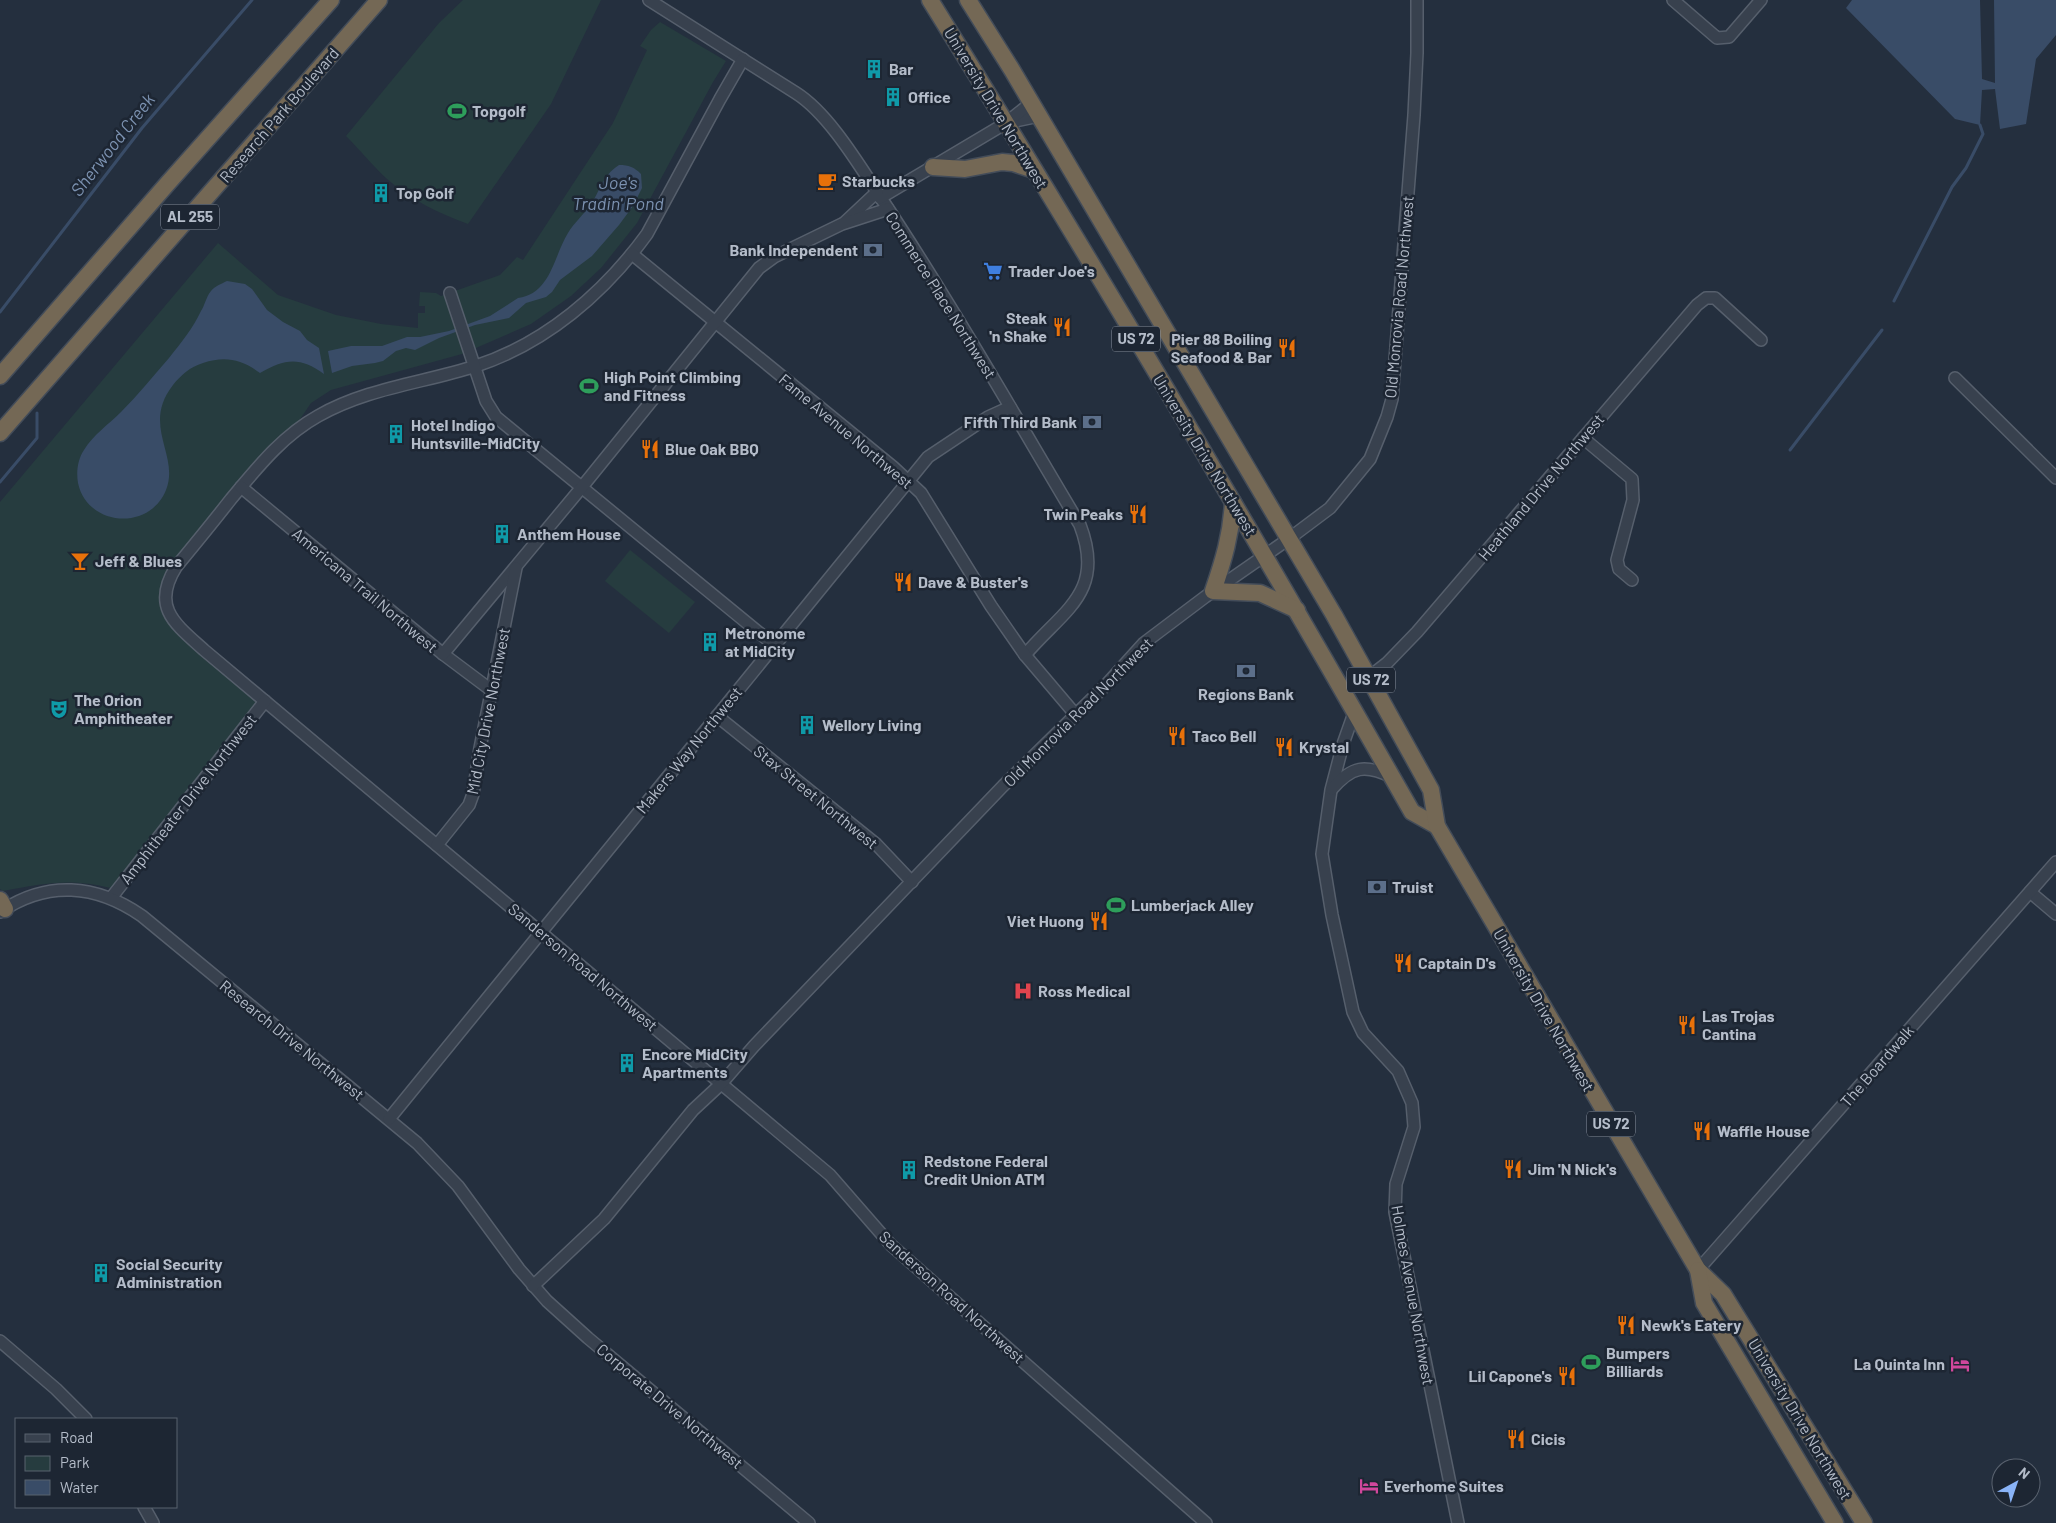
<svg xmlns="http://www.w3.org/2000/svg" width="2056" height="1523" font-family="Barlow,sans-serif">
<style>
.green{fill:#263c3f}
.water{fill:#394c67}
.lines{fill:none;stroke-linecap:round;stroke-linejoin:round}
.stream{stroke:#394c67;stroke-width:3}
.minor-casing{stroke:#565f6c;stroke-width:14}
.highway-casing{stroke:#434c59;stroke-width:19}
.minor{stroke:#38414e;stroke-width:11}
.highway{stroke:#746855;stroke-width:16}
.labels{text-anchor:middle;stroke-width:5;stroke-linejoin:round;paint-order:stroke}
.shield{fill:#1d2633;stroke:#878f9c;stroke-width:1}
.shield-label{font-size:15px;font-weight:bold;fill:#b4bcc9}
.poi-label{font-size:16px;font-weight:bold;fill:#b4bcc9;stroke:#1d2633;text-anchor:start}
.street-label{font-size:16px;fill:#b4bcc9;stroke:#1d2633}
.water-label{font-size:18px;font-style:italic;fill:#7c92b1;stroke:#1d2633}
</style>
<rect width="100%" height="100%" fill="#242f3e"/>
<g class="green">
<path d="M463,0H601L551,104L468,224C438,213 411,200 387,179C372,165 360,150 346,136L439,23Z"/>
<path d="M660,22L726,61L713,82L637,223L601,268L571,296L531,324L462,354L331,390L311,403L288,437L168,580L169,612L265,701L111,888C70,878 44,883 3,891L0,889V502L218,243L278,295L336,315L381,324L418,328V313H425V306H419L420,292L436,293L441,296L500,275L517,257L523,260L613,123L647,50L640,46L651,30Z"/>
<polygon points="630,550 695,602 669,633 605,581"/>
</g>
<g class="water">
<polygon points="1852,0 1980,0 1982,79 1995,83 1994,0 2056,0 2056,35 2036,59 2026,124 2000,129 1995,89 1982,90 1980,125 1955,119 1846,8"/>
<path d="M619,165C629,165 634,167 641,174L642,188L633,206L619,225L592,256L560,280L552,292L546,297L526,303L509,318L475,325L439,338L415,350L406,348L396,351L383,361L375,363L352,366L332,373L328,351L351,346H382L407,337H420L449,331L490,316L518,298C551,294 554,255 568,233C574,223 583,215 590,206C601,190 601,177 619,165Z"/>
<path d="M227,281L245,284L252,289L267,310L283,322L300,331L307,340L319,348L324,374C300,356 284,359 260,373C241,359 225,356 203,363C190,367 181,375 173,385C141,426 180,455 166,490C149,532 87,526 78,483C76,471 78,459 84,450C93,435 109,424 121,412C138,395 153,376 169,358C181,343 193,328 201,311C205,305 206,297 211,291C215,286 221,284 227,281Z"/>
</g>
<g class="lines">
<g class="stream">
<polyline points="1894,301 1952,187 1966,168 1983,134 1980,125"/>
<polyline points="0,312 142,128 252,0"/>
<polyline points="1790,450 1882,330"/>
<polyline points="0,482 37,438 37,413"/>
</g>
<g class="minor-casing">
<g id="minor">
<path d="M649,0L796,93C829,114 859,165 881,198C952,305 1015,416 1080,525C1106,593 1063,610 1025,655"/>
<polyline points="1673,0 1717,38 1729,37 1761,0"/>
<path d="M743,59L720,99L647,234C604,293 546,343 476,366C423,383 367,388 318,416C282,436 257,468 231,499C213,522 195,544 176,567C151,607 175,624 204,650L830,1175L891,1245L1206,1523"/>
<polyline points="1010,122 1039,116"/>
<polyline points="880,198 1006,123 1031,103"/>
<polyline points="845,222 877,192"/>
<polyline points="632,254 893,467 921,493 991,606 1025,655 1075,714"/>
<polyline points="450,293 486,401 496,417 774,645"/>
<polyline points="1955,378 2056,478"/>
<polyline points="1583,438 1632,479 1633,500 1617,560 1619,569 1632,580"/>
<polyline points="241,487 443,654 491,690"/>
<polyline points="443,654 582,487 759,268 774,257 842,224 888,209"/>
<polyline points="1369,677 1387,663 1417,632 1697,305 1706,298 1715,298 1761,340"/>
<polyline points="1354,713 1343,744 1331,790 1322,854 1332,915 1353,1012 1363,1033 1398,1071 1412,1103 1414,1127 1396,1184 1395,1212 1458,1523"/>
<polyline points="717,716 876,844 912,882"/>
<path d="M1332,789C1352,766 1365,764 1392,777"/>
<polyline points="437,845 469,805 473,794 480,748 516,568"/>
<polyline points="2030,892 2056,914"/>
<polyline points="111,898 265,701"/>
<path d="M0,912C47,880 96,884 142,916L417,1143L458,1186L519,1269L547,1301L588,1338L809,1523"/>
<polyline points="389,1119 928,457 988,417 1010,407"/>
<polyline points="1698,1270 2056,862"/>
<polyline points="533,1286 604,1219 693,1110 721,1084 754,1046 1003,786 1106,685 1144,643 1205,597 1290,538 1330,508 1370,459 1387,417 1392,399 1414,115 1417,53 1417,0"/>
<polyline points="0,1341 56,1389 86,1419"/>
<polyline points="144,1507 153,1523"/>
</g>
</g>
<g class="highway-casing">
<g id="highway">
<path d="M930,0C1096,267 1256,538 1412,812L1437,826"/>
<polyline points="968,0 1012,70 1334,615 1431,790 1437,826 1698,1270 1723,1294 1864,1523"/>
<polyline points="933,167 965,169 1002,162 1013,163 1034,170"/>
<polyline points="0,376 168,183 331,0"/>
<polyline points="0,433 379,0"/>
<path d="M1233,502C1231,535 1224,559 1213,591L1260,593L1297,610"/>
<polyline points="0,900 5,909"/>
<polyline points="1698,1270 1704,1303 1835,1523"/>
</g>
</g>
<use href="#minor" class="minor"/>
<use href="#highway" class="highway"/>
</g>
<defs>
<g id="building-bare" transform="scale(1.5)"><path d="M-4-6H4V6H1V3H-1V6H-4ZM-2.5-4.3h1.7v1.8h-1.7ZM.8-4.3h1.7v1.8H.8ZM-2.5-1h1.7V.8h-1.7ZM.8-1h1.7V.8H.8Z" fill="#0f9aa8" stroke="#1d2633" stroke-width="2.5" paint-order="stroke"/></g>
<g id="stadium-bare" transform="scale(1.5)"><path d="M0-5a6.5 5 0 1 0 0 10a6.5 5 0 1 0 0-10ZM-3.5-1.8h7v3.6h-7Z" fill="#2e9e5b" stroke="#1d2633" stroke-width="2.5" paint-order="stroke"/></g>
<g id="cafe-bare" transform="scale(1.5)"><path d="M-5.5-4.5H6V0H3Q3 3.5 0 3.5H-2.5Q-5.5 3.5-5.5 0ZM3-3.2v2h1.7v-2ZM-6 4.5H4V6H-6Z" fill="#e8710a" stroke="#1d2633" stroke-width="2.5" paint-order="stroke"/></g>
<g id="bank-bare" transform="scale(1.5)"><path d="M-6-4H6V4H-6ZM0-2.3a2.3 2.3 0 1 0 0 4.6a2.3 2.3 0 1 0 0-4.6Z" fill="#5c6f8a" stroke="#1d2633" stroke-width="2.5" paint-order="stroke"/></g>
<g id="supermarket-bare" transform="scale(1.5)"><path d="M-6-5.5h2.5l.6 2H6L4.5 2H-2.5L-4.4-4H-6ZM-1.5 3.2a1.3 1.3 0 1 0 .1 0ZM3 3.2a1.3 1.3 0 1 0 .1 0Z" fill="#3f7fe0" stroke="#1d2633" stroke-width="2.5" paint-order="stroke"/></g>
<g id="restaurant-bare" transform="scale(1.5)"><path d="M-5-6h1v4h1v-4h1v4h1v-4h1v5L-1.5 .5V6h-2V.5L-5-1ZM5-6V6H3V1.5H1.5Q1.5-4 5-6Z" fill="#e8710a" stroke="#1d2633" stroke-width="2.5" paint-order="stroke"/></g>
<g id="bar-bare" transform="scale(1.5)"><path d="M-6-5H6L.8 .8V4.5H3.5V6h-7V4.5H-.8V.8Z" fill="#e8710a" stroke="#1d2633" stroke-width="2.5" paint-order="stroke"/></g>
<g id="theatre-bare" transform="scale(1.5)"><path d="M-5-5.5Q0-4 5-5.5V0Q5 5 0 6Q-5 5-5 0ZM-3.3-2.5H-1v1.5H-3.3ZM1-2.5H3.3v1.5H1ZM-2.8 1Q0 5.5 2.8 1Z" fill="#0f9aa8" stroke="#1d2633" stroke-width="2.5" paint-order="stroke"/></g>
<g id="hospital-bare" transform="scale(1.5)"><path d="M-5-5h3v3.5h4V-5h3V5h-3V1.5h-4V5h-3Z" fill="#e0444e" stroke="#1d2633" stroke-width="2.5" paint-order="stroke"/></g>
<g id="hotel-bare" transform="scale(1.5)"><path d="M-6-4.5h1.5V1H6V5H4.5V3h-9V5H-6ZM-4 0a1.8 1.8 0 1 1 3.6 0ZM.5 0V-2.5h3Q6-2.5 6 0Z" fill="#d1479c" stroke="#1d2633" stroke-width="2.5" paint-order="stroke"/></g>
</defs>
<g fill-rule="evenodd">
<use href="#building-bare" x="874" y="69"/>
<use href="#building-bare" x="893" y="97"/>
<use href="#stadium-bare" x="457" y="111"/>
<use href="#cafe-bare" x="827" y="181"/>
<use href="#building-bare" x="381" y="193"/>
<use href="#bank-bare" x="873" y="250"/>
<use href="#supermarket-bare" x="993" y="271"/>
<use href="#restaurant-bare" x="1062" y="327"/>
<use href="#restaurant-bare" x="1287" y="348"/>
<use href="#stadium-bare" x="589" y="386"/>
<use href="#bank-bare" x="1092" y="422"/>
<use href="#building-bare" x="396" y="434"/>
<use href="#restaurant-bare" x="650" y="449"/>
<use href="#restaurant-bare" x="1138" y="514"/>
<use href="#building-bare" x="502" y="534"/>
<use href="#bar-bare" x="80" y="561"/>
<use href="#restaurant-bare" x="903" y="582"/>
<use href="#building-bare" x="710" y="642"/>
<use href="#bank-bare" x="1246" y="671"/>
<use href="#theatre-bare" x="59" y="709"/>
<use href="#building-bare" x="807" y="725"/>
<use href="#restaurant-bare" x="1177" y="736"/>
<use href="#restaurant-bare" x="1284" y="747"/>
<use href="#bank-bare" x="1377" y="887"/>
<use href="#stadium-bare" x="1116" y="905"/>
<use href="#restaurant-bare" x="1099" y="921"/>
<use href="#restaurant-bare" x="1403" y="963"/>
<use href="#hospital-bare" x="1023" y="991"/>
<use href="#restaurant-bare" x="1687" y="1025"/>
<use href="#building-bare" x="627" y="1063"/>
<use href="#restaurant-bare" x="1702" y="1131"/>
<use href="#restaurant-bare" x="1513" y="1169"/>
<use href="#building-bare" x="909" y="1170"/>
<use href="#building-bare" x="101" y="1273"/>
<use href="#restaurant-bare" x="1626" y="1325"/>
<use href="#stadium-bare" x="1591" y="1362"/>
<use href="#hotel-bare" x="1960" y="1364"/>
<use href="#restaurant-bare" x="1567" y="1376"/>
<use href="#restaurant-bare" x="1516" y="1439"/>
<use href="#hotel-bare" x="1369" y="1486"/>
</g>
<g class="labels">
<g class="shield">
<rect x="161" y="204.5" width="58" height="25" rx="4"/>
<rect x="1112" y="326.5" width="48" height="25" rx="4"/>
<rect x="1347" y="667.5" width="48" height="25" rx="4"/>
<rect x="1587" y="1111.5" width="48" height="25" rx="4"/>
</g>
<g class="shield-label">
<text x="190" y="222">AL 255</text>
<text x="1136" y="344">US 72</text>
<text x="1371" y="685">US 72</text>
<text x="1611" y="1129">US 72</text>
</g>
<g class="poi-label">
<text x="889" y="75">Bar</text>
<text x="908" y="103">Office</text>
<text x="472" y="117">Topgolf</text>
<text x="842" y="187">Starbucks</text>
<text x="396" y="199">Top Golf</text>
<text x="858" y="256" text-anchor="end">Bank Independent</text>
<text x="1008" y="277">Trader Joe's</text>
<text x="1047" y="324" text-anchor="end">Steak<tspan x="1047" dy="18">'n Shake</tspan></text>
<text x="1272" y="345" text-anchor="end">Pier 88 Boiling<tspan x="1272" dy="18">Seafood &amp; Bar</tspan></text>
<text x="604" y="383">High Point Climbing<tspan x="604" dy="18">and Fitness</tspan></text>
<text x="1077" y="428" text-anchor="end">Fifth Third Bank</text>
<text x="411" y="431">Hotel Indigo<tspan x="411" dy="18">Huntsville-MidCity</tspan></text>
<text x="665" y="455">Blue Oak BBQ</text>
<text x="1123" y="520" text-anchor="end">Twin Peaks</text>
<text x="517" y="540">Anthem House</text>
<text x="95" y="567">Jeff &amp; Blues</text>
<text x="918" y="588">Dave &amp; Buster's</text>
<text x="725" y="639">Metronome<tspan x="725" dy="18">at MidCity</tspan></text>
<text x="1246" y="700" text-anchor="middle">Regions Bank</text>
<text x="74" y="706">The Orion<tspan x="74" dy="18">Amphitheater</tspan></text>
<text x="822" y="731">Wellory Living</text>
<text x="1192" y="742">Taco Bell</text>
<text x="1299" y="753">Krystal</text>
<text x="1392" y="893">Truist</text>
<text x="1131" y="911">Lumberjack Alley</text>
<text x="1084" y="927" text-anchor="end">Viet Huong</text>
<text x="1418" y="969">Captain D's</text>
<text x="1038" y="997">Ross Medical</text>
<text x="1702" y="1022">Las Trojas<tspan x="1702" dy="18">Cantina</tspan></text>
<text x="642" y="1060">Encore MidCity<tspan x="642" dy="18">Apartments</tspan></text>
<text x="1717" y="1137">Waffle House</text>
<text x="924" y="1167">Redstone Federal<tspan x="924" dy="18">Credit Union ATM</tspan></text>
<text x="1528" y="1175">Jim 'N Nick's</text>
<text x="116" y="1270">Social Security<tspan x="116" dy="18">Administration</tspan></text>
<text x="1641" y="1331">Newk's Eatery</text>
<text x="1606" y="1359">Bumpers<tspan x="1606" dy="18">Billiards</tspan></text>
<text x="1945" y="1370" text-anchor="end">La Quinta Inn</text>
<text x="1552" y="1382" text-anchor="end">Lil Capone's</text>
<text x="1531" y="1445">Cicis</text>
<text x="1384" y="1492">Everhome Suites</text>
</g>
<g class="street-label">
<text transform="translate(996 108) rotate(59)" y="6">University Drive Northwest</text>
<text transform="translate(279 115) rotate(-49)" y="6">Research Park Boulevard</text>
<text transform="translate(941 295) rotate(58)" y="6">Commerce Place Northwest</text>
<text transform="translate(1399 297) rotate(-85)" y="6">Old Monrovia Road Northwest</text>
<text transform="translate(846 431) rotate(40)" y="6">Fame Avenue Northwest</text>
<text transform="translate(1205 455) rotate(59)" y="6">University Drive Northwest</text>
<text transform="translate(1541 487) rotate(-50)" y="6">Heathland Drive Northwest</text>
<text transform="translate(365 590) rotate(40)" y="6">Americana Trail Northwest</text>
<text transform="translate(488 711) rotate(-79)" y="6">Mid City Drive Northwest</text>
<text transform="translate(1078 712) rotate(-45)" y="6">Old Monrovia Road Northwest</text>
<text transform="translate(689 750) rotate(-51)" y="6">Makers Way Northwest</text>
<text transform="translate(816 797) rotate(39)" y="6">Stax Street Northwest</text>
<text transform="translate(188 799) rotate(-52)" y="6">Amphitheater Drive Northwest</text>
<text transform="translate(583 967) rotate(40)" y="6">Sanderson Road Northwest</text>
<text transform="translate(1544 1010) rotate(60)" y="6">University Drive Northwest</text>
<text transform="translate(292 1040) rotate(39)" y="6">Research Drive Northwest</text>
<text transform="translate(1877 1066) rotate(-49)" y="6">The Boardwalk</text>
<text transform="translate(1413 1295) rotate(80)" y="6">Holmes Avenue Northwest</text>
<text transform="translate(952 1297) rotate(42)" y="6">Sanderson Road Northwest</text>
<text transform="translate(670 1406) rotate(40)" y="6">Corporate Drive Northwest</text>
<text transform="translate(1800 1419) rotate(59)" y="6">University Drive Northwest</text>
</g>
<g class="water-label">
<text transform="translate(113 145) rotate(-52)" y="6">Sherwood Creek</text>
<text x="618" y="189">Joe's<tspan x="618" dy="21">Tradin' Pond</tspan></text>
</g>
</g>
<rect x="15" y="1418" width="162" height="90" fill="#1d2633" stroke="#59626f"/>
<rect x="25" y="1434" width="25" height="8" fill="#38414e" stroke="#59626f"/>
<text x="60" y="1443" font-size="15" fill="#b4bcc9">Road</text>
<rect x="25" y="1456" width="25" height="15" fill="#263c3f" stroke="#59626f"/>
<text x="60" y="1468" font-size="15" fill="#b4bcc9">Park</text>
<rect x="25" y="1480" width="25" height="15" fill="#394c67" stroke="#59626f"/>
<text x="60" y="1493" font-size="15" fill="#b4bcc9">Water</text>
<g transform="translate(2016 1483) rotate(40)"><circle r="24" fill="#1d2633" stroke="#59626f"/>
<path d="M0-4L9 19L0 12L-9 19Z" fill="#8ab4f8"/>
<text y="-8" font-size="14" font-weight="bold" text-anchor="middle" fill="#b4bcc9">N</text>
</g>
</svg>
